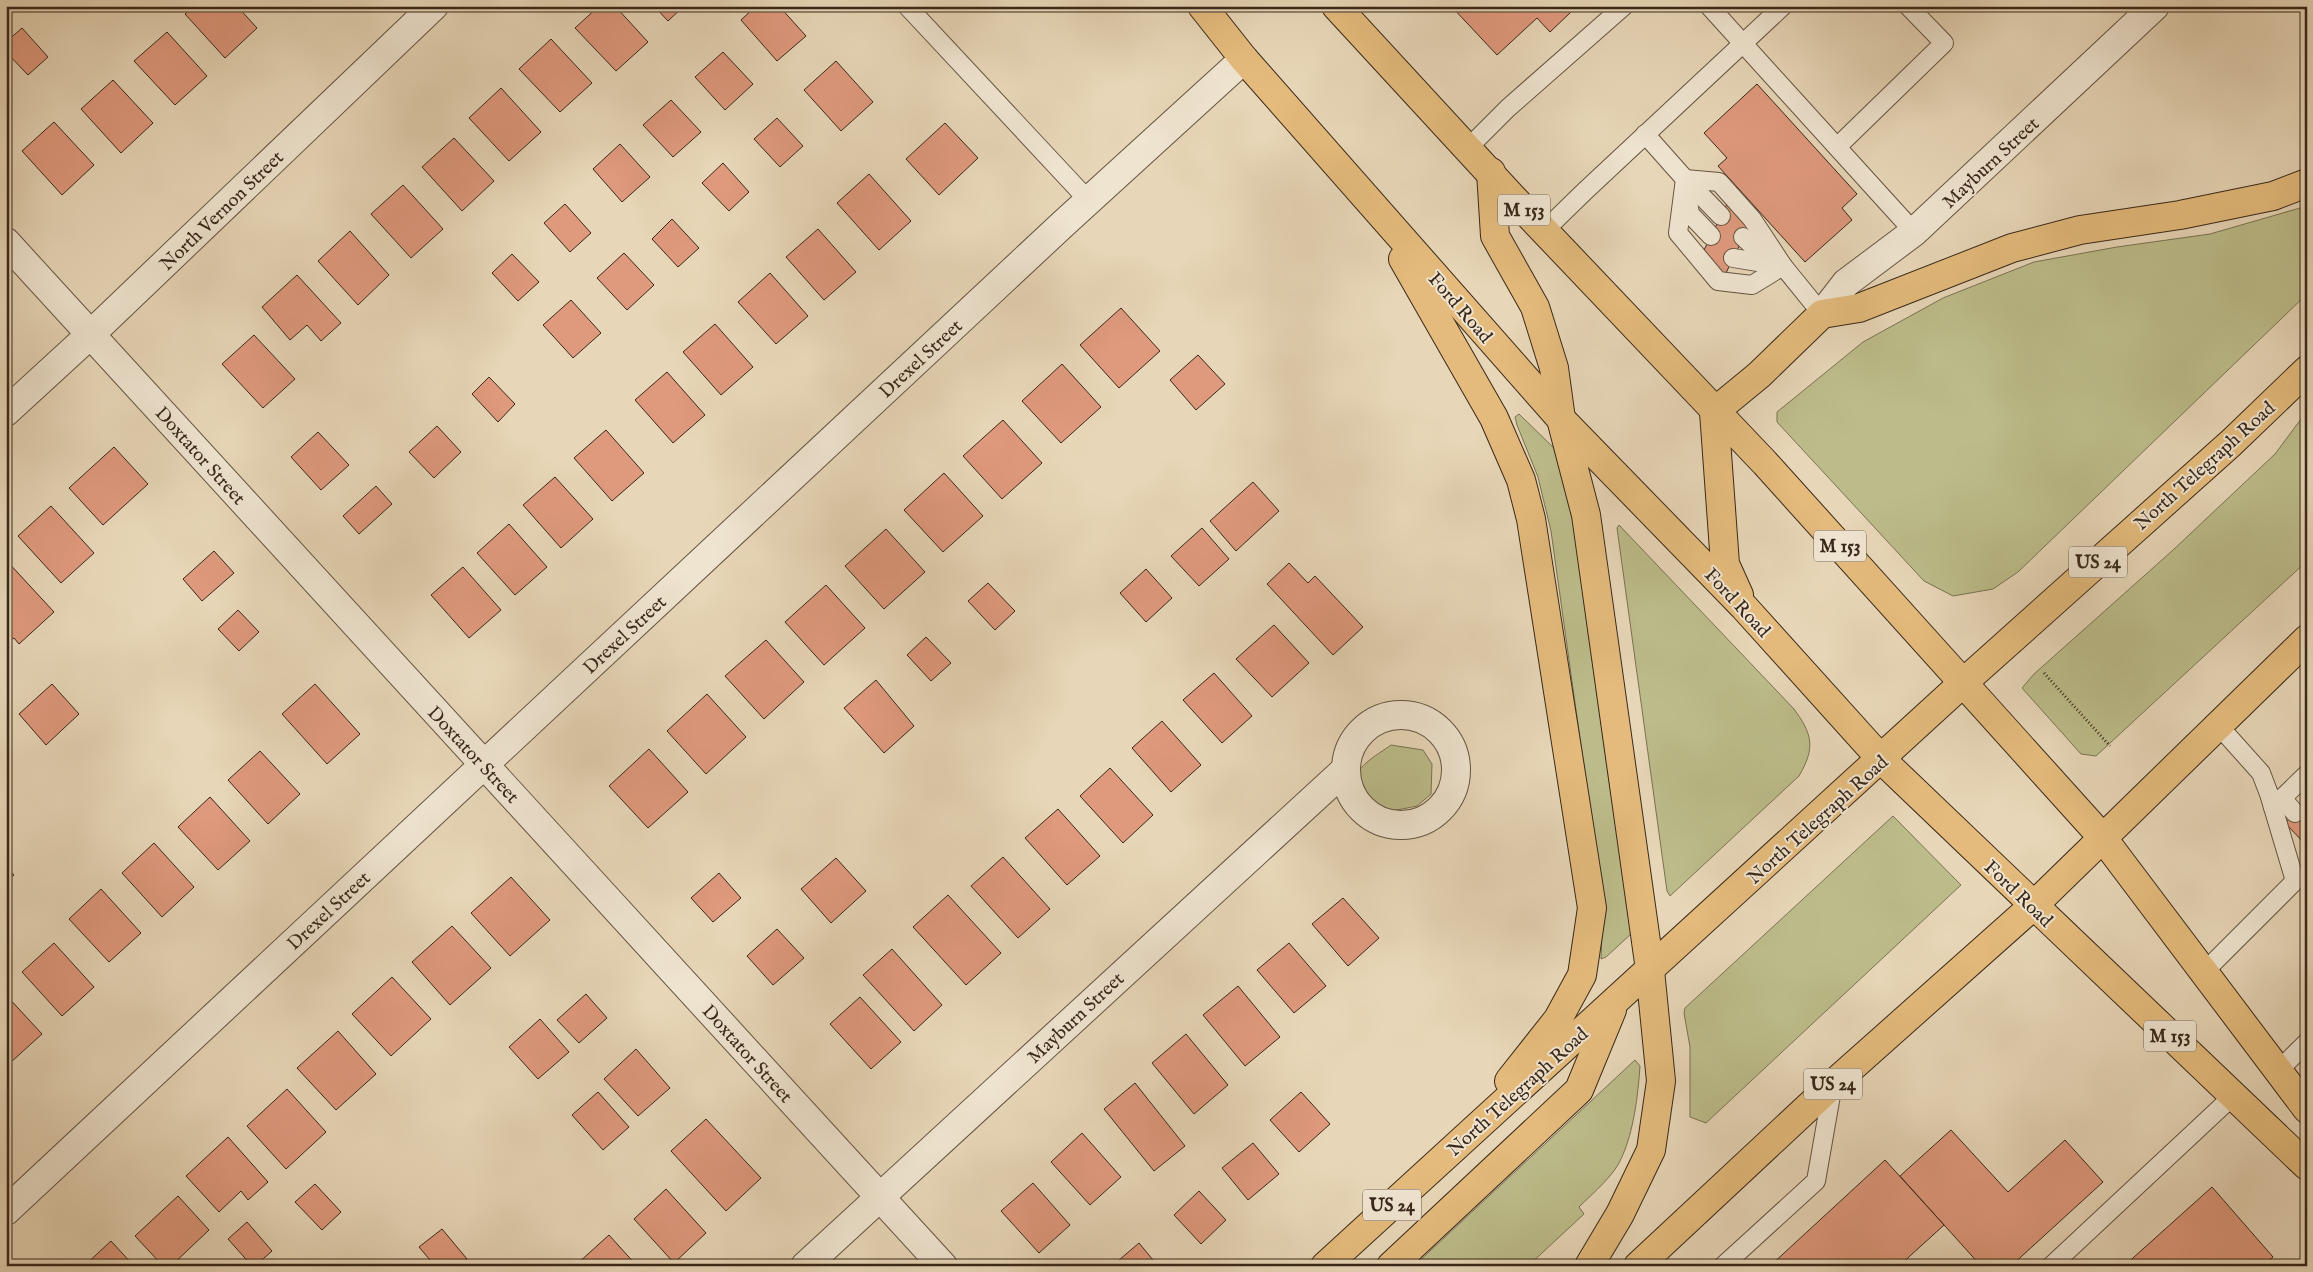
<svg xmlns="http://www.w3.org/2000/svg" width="2313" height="1272" font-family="'IM FELL English',serif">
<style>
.green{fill:#bcbc8a;stroke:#7a7252}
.building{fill:#df997d;stroke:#39281b}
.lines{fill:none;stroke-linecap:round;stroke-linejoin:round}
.service-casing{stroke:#645442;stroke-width:20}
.minor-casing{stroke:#645442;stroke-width:30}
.primary-casing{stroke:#39281b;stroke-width:30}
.path{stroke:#39281b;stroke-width:3;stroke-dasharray:1 2.5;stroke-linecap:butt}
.service{stroke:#efe4d0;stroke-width:18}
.minor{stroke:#efe4d0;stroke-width:28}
.primary{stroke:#e4bb7c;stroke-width:28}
.labels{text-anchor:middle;stroke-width:4;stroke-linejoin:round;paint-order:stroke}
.shield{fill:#efe4d0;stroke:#706051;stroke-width:1}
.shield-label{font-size:18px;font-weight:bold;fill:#39281b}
.street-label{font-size:19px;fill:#39281b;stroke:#efe4d0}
</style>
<rect width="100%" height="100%" fill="#e7d6b7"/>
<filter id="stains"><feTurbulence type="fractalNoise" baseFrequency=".004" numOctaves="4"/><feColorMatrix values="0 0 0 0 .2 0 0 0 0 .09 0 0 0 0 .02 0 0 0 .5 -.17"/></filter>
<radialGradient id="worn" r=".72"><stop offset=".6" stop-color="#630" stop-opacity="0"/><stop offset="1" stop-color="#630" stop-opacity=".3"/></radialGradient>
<g class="green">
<polygon points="2307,206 2307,294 2018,572 1993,589 1953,596 1924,581 1777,422 1777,412 1863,342 1943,298 2034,262 2117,247 2210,234"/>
<polygon points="2307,411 2307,561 2096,756 2081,754 2022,688 2034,674 2172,551 2275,454"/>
<polygon points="1519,414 1557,451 1572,516 1631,934 1606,957 1601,959 1603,903 1551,531 1538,477 1517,425 1515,417"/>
<path d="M1619,525L1794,709C1812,734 1816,747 1799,776L1670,896L1667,891L1617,528Z"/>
<path d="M1391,745L1423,750L1432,764L1431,794L1417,806L1392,811C1384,806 1362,798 1357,791C1344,772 1379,754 1391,745Z"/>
<polygon points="1893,816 1961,885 1706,1123 1690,1117 1690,1047 1684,1013 1685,1008"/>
<path d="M1635,1060L1640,1066C1638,1095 1634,1130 1622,1157C1614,1176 1594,1192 1579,1207L1584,1214L1528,1266H1414Z"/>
</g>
<g class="building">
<polygon points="193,6 237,6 257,28 225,58 185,14"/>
<polygon points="599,6 615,6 648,42 616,71 575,28"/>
<polygon points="654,6 684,6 668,21"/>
<polygon points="756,6 779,6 806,36 777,61 741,20"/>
<polygon points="1451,6 1566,6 1571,12 1550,32 1537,18 1497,55"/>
<polygon points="22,28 48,57 28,75 6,52 6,42"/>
<polygon points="167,32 207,76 175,105 134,61"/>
<polygon points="551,39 592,83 560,112 519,69"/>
<polygon points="723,52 753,84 725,110 695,77"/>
<polygon points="836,61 873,102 841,131 804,90"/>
<polygon points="113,80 153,123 121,153 81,109"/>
<polygon points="1757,84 1857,194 1842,208 1852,220 1805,262 1718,166 1727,158 1704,133"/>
<polygon points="501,88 541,132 509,161 469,118"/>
<polygon points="671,100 701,132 673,157 643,125"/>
<polygon points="777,118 803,146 780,167 754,139"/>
<polygon points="54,122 94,165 62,195 22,151"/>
<polygon points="945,123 978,158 939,195 906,159"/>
<polygon points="454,138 494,181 462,211 422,167"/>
<polygon points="620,144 650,177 622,202 593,169"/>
<polygon points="723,163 749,192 729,211 702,183"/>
<polygon points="869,174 911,221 879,250 837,203"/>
<polygon points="403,185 443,229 411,258 371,214"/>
<polygon points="1730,198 1749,226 1724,277 1703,252"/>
<polygon points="565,204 591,233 570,252 544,223"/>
<polygon points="672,219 699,248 678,267 652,239"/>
<polygon points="818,229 856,272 824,300 786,257"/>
<polygon points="350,231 389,275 358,305 318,261"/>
<polygon points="624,253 654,285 627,310 597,278"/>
<polygon points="512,254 539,282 518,301 492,273"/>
<polygon points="770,273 808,316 776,344 738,302"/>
<polygon points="297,275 341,323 321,341 307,325 290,340 262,307"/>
<polygon points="571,300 601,333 573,358 543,325"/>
<polygon points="1121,308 1160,351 1119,388 1080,345"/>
<polygon points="715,324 753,367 721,395 683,352"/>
<polygon points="254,335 295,379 263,408 222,364"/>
<polygon points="1198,355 1225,384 1196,410 1170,380"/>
<polygon points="1062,364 1101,407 1061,443 1022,401"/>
<polygon points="667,372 705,415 673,443 635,400"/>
<polygon points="489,377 515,404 498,422 472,394"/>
<polygon points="1003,420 1042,463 1002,499 963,456"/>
<polygon points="437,426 461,452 434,478 409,452"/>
<polygon points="606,430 644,473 612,501 574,458"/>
<polygon points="318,432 349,465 321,490 291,457"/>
<polygon points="114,447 148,484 103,525 69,488"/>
<polygon points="944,473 983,516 943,552 904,510"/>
<polygon points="555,477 593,519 561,548 523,505"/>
<polygon points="1253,482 1279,511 1236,551 1210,521"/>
<polygon points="376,486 392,504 359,534 343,516"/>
<polygon points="51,506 94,553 61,583 18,536"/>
<polygon points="509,524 547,567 515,595 477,553"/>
<polygon points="1202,528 1229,559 1199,586 1171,556"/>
<polygon points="886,529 925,572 884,609 845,566"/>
<polygon points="214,551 234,573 202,601 183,579"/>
<polygon points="6,560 54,612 19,644 14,638 6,644"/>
<polygon points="1289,563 1308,583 1315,576 1363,627 1333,655 1267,584"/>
<polygon points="463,567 501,610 469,638 431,595"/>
<polygon points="1146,569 1172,598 1146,622 1120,593"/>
<polygon points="988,583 1015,611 995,630 968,601"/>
<polygon points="826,585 865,628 824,665 785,622"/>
<polygon points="238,610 259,632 239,651 218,629"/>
<polygon points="1274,625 1309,663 1272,697 1236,659"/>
<polygon points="926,637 951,663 931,681 907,655"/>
<polygon points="766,640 804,682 764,719 725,676"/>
<polygon points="1214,673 1252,716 1222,743 1183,700"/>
<polygon points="876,680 914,726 884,753 844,708"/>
<polygon points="52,684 79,714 46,745 19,714"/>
<polygon points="315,684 360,734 327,764 282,714"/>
<polygon points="707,694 746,737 706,774 667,731"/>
<polygon points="1162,721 1201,765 1171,792 1132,748"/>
<polygon points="649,749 688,792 648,828 609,786"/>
<polygon points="260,751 300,794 268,824 228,780"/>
<polygon points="1110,768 1153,815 1123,843 1080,796"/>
<polygon points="210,797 250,841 218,870 178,827"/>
<polygon points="2307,802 2307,846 2285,823"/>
<polygon points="1058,809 1100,856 1067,885 1025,838"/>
<polygon points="154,843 194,887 162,917 122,873"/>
<polygon points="1003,857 1050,909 1018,938 971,886"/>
<polygon points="836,858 866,891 831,923 801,889"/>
<polygon points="6,866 14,875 6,882"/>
<polygon points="719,873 741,898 713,922 691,898"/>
<polygon points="511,877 550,920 510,956 471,913"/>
<polygon points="101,889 141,933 109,962 69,919"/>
<polygon points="948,895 1001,953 966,985 913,927"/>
<polygon points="1343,898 1379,938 1348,966 1312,924"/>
<polygon points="452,926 491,968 450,1005 412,962"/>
<polygon points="777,929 804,958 773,985 747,956"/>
<polygon points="54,943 94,987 62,1016 22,972"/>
<polygon points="1289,943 1326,986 1294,1013 1257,970"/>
<polygon points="892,949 942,1005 914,1031 863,975"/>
<polygon points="392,977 431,1019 391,1056 352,1014"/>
<polygon points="1238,986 1280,1037 1245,1066 1203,1015"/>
<polygon points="586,994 607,1018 579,1043 557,1020"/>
<polygon points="6,995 42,1034 10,1063 6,1060"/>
<polygon points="860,997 901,1042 871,1069 830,1024"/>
<polygon points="540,1019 569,1052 538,1079 509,1047"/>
<polygon points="338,1031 376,1074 336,1110 297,1068"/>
<polygon points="1186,1034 1228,1085 1194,1114 1152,1063"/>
<polygon points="636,1049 670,1088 638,1116 604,1079"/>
<polygon points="1135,1083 1185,1146 1154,1171 1104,1109"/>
<polygon points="287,1089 326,1132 286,1169 247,1126"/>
<polygon points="598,1092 629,1127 603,1150 572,1115"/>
<polygon points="1301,1092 1330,1124 1299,1152 1270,1120"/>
<polygon points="706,1119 761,1178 726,1211 671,1151"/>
<polygon points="1951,1130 2008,1192 2065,1140 2103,1182 2011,1266 1981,1266 1900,1176"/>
<polygon points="1082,1133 1121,1177 1090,1205 1051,1162"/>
<polygon points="228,1137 268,1182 248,1200 241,1191 219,1212 186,1176"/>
<polygon points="1253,1143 1279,1174 1248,1200 1222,1168"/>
<polygon points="1885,1160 1944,1225 1899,1266 1770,1266"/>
<polygon points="1033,1183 1070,1225 1039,1253 1001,1211"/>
<polygon points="315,1184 341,1212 322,1230 295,1202"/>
<polygon points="2212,1187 2273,1257 2263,1266 2124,1266"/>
<polygon points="666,1189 706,1233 674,1263 634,1219"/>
<polygon points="1199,1191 1226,1220 1201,1244 1174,1215"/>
<polygon points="178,1196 209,1230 171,1266 163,1266 135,1236"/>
<polygon points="247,1222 272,1251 255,1266 252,1266 228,1239"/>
<polygon points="442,1229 467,1259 459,1266 435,1266 419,1247"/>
<polygon points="609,1235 637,1266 578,1266 577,1264"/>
<polygon points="111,1241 134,1266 84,1266"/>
<polygon points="1139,1243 1158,1266 1124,1266 1119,1260"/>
</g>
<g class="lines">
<g class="service-casing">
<g id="service">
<polyline points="907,6 1089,201"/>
<polyline points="1709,6 1914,232"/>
<polyline points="1645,134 1685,179 1721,216"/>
<polyline points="1837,147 1944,43 1908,6"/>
<polyline points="1468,148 1508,108 1624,6"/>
<polyline points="1685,179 1719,182 1752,219 1783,266 1822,314"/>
<polyline points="1685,179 1678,233 1718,281 1752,285 1783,266"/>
<polyline points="1687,194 1690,214 1711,236"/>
<polyline points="1544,231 1585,191 1783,6"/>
<polyline points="1743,237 1757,250 1776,262"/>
<polyline points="1733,258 1783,266"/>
<polyline points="2282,798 2295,813"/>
<polyline points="2273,807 2307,774"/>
<polyline points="2204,972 2295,881 2269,794 2261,773 2218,725"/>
<polyline points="2278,1071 2307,1042"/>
<polyline points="1723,1266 1816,1181 1833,1084"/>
<polyline points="2051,1266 2233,1096"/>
</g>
</g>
<g class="minor-casing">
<g id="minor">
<polyline points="6,242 943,1266"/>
<polyline points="1822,314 1846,283 1914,232 2155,6"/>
<polyline points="6,412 92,333 434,6"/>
<circle cx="1401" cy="770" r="55"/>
<polyline points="6,1211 1063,224 1244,59"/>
<polyline points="805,1266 1346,769"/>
</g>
</g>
<g class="primary-casing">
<g id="primary">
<polyline points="1202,6 1244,59 1561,419 1744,607 1882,760 2307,1166"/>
<polyline points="1336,6 1512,197 1765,463 2102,837 2307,1109"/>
<polyline points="1491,172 1495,236 1535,307 1554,368 1561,419 1586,515 1650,970 1661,1081 1651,1150 1620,1214 1589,1266"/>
<polyline points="1403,259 1494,418 1521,480 1531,519 1592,908 1582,975 1558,1019 1509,1081"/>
<polyline points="1714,412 1759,375 1822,314 1859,308 2012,248 2080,230 2180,215 2273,196 2307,183"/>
<polyline points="1714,412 1725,564 1739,595"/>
<polyline points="1325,1266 1964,682 2231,443 2307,370"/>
<polyline points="1391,1266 1579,1090 1612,1010"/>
<polyline points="1638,1266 1833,1084 2033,906 2307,639"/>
</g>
</g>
<polyline class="path" points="2044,673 2110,746"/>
<use href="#service" class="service"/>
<use href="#minor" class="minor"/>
<use href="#primary" class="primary"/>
</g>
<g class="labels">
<g class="shield">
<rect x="1498" y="194.5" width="52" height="31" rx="4"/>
<rect x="1814" y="530.5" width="52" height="31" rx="4"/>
<rect x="2069" y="546.5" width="58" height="31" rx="4"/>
<rect x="2144" y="1020.5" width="52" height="31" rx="4"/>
<rect x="1804" y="1068.5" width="58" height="31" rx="4"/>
<rect x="1363" y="1189.5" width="58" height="31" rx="4"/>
</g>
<g class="shield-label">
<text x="1524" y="216">M 153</text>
<text x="1840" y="552">M 153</text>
<text x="2098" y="568">US 24</text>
<text x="2170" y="1042">M 153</text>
<text x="1833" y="1090">US 24</text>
<text x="1392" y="1211">US 24</text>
</g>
<g class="street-label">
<text transform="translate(1990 162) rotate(-43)" y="7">Mayburn Street</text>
<text transform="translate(221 210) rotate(-44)" y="7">North Vernon Street</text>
<text transform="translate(1461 307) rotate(49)" y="7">Ford Road</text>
<text transform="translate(920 358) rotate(-43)" y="7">Drexel Street</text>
<text transform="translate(201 455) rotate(48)" y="7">Doxtator Street</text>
<text transform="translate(2204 465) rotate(-42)" y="7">North Telegraph Road</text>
<text transform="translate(1738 602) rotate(47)" y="7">Ford Road</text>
<text transform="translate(624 634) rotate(-43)" y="7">Drexel Street</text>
<text transform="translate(474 754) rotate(47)" y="7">Doxtator Street</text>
<text transform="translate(1817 819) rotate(-42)" y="7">North Telegraph Road</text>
<text transform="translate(2019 893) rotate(44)" y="7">Ford Road</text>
<text transform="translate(328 910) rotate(-43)" y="7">Drexel Street</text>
<text transform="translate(1075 1017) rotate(-43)" y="7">Mayburn Street</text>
<text transform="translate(748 1053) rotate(48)" y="7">Doxtator Street</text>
<text transform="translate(1517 1091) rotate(-42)" y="7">North Telegraph Road</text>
</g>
</g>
<rect width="2313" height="1272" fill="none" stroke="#e7d6b7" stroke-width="25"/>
<rect x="8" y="8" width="2298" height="1257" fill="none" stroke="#39281b" stroke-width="2.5"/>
<rect x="12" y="12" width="2288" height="1247" fill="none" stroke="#39281b"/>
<rect width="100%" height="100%" filter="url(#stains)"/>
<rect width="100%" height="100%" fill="url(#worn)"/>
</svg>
